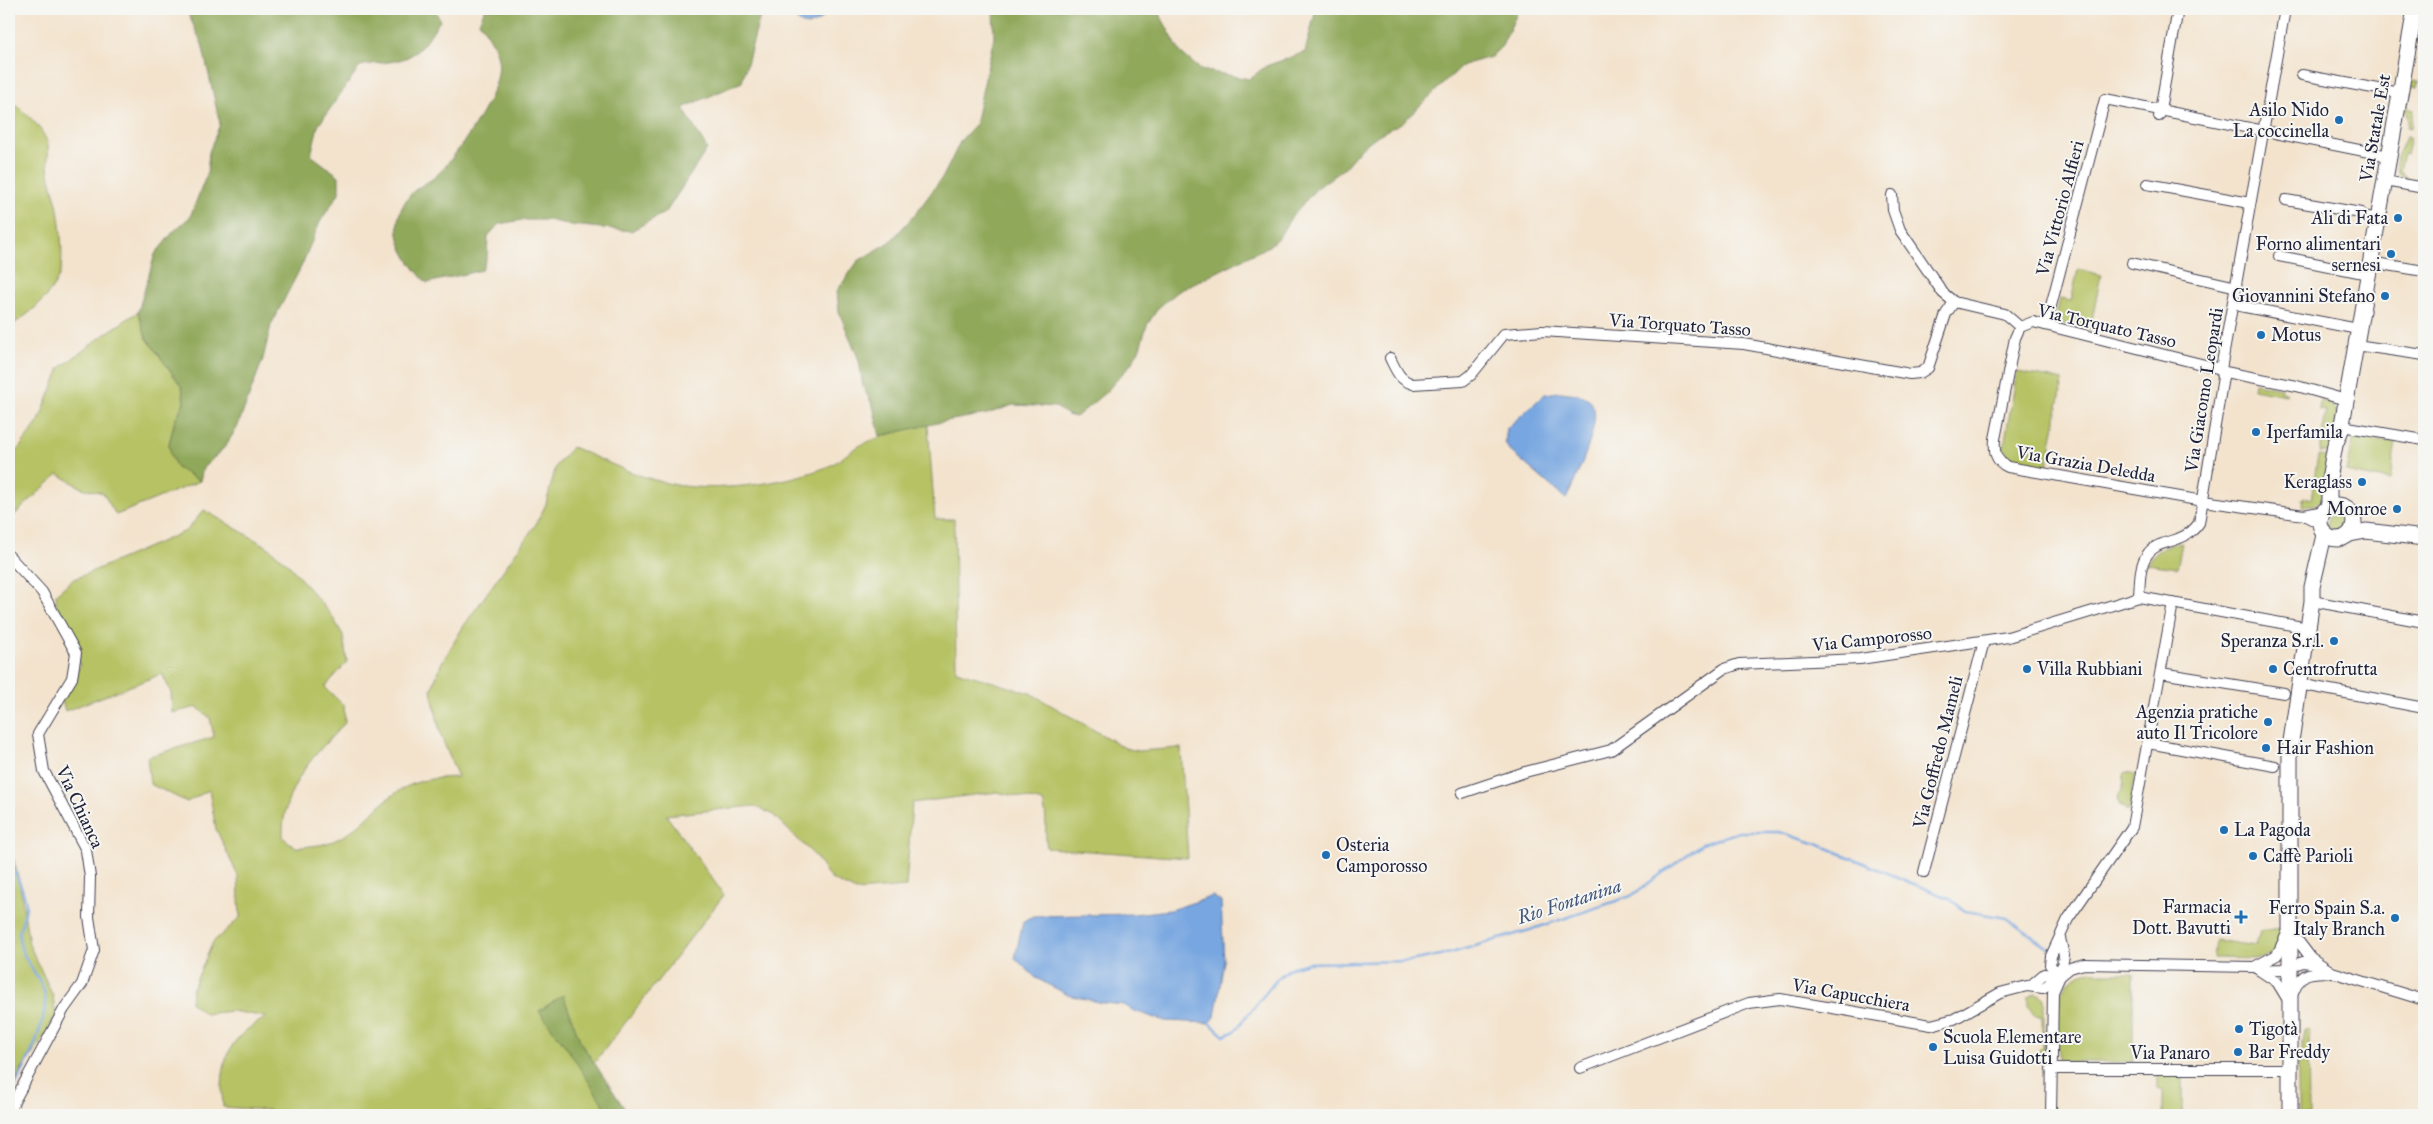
<svg xmlns="http://www.w3.org/2000/svg" width="2433" height="1124" font-family="'IM FELL Great Primer',serif">
<style>
.green{fill:#b6c264;stroke:#6c7250}
.forest{fill:#90a85a;stroke:#59654a}
.water{fill:#77a6e0;stroke:#4c648e}
.lines{fill:none;stroke-linecap:round;stroke-linejoin:round}
.stream{stroke:#77a6e0;stroke-width:2.5}
.street-casing{stroke:#413f51;stroke-width:12}
.secondary-casing{stroke:#413f51;stroke-width:17}
.street{stroke:#fff;stroke-width:10}
.secondary{stroke:#fff;stroke-width:15}
.poi-dot{fill:#1f6fb2;stroke:#f6f6f2;stroke-width:2}
.labels{text-anchor:middle;stroke-width:4;stroke-linejoin:round;paint-order:stroke}
.poi-label{font-size:18px;fill:#22223b;stroke:#f6f6f2;text-anchor:start}
.street-label{font-size:18px;fill:#22223b;stroke:#f6f6f2}
.water-label{font-size:19px;font-style:italic;fill:#44577d;stroke:#f6f6f2}
</style>
<rect width="100%" height="100%" fill="#f6f6f2"/>
<filter id="ink" filterUnits="userSpaceOnUse"><feTurbulence type="fractalNoise" baseFrequency=".02" numOctaves="2"/><feDisplacementMap in="SourceGraphic" scale="10" xChannelSelector="R" yChannelSelector="G"/><feConvolveMatrix kernelMatrix="1 2 1 2 8 2 1 2 1" color-interpolation-filters="sRGB"/></filter>
<filter id="wash" filterUnits="userSpaceOnUse"><feTurbulence type="fractalNoise" baseFrequency=".0096" numOctaves="4" result="noise"/><feDisplacementMap in="SourceGraphic" scale="20" xChannelSelector="R" yChannelSelector="G"/><feGaussianBlur stdDeviation="1.12" result="paint"/><feColorMatrix in="noise" values="0 0 0 0 0 0 0 0 0 0 0 0 0 0 0 0 0 1.4 0 .05"/><feComposite in="paint" operator="in"/></filter>
<g filter="url(#wash)">
<rect width="100%" height="100%" fill="#f3e3cd"/>
<g class="green">
<polygon points="2414,80 2419,81 2418,87 2411,86 2407,107 2414,109 2411,128 2407,127 2408,120 2405,108 2410,83"/>
<path d="M9,99C23,111 43,126 48,145C49,152 47,160 48,168C50,181 54,192 57,204C60,219 65,263 59,276C50,298 28,315 9,327Z"/>
<path d="M2406,136L2410,137L2406,155L2403,154L2399,170L2408,179L2399,175C2389,161 2403,149 2406,136Z"/>
<polygon points="2078,269 2101,275 2090,330 2064,324 2057,312 2060,299 2071,301"/>
<polygon points="138,312 146,337 182,387 184,402 175,420 169,444 177,468 200,481 116,515 103,493 82,488 58,474 9,520 9,462 39,421 60,368 105,334"/>
<path d="M2017,372L2063,380L2047,467C2032,464 2012,465 2003,451Z"/>
<polygon points="2254,383 2281,388 2281,392 2287,393 2286,395 2253,389"/>
<polygon points="2320,400 2333,405 2337,412 2330,452 2319,452 2326,411 2319,410"/>
<path d="M928,425L935,519H954L956,671L1030,693L1125,748L1138,751L1181,748L1188,858L1047,848C1044,832 1048,818 1043,802L997,792L912,803L906,887L856,891L831,879L814,855L772,814L754,806L666,815L724,895L588,1071L618,1115H333L223,1107C221,1082 221,1055 240,1036C247,1028 258,1023 266,1017L232,1011L205,1014L191,1003L192,990L213,942L240,918L238,876L216,829L209,790L187,802L150,784L147,757L214,737L210,718L197,707L172,713L171,692L162,674L65,711L61,698L80,666L75,648L57,614L56,594L72,580L186,531L204,510L268,547L289,565L332,616L343,635L347,662L325,687L344,706L345,723C313,756 281,788 283,838C287,840 292,845 296,847C300,848 307,846 311,846C356,843 370,805 406,787C424,778 439,778 458,777L441,736L431,691L441,664L463,627L536,524L546,504L556,466L572,447C603,460 634,476 667,483C712,494 784,484 827,467C839,462 848,452 859,446C881,435 904,430 928,425Z"/>
<polygon points="2353,437 2396,443 2390,481 2346,472"/>
<polygon points="2318,455 2327,456 2322,498 2314,506 2302,506 2303,498 2311,499"/>
<circle cx="2336" cy="523" r="9"/>
<path d="M2180,542L2182,543L2177,568L2147,564C2155,549 2165,547 2180,542Z"/>
<polygon points="2127,772 2135,774 2131,792 2133,793 2129,810 2126,810 2119,804 2117,798 2123,787 2124,774"/>
<polygon points="9,841 20,884 29,944 53,996 56,1015 45,1036 20,1072 9,1097"/>
<polygon points="2280,928 2280,937 2275,952 2260,959 2213,958 2215,940 2256,946 2260,931"/>
<path d="M2092,971L2094,973H2133V1062H2063L2059,1059C2059,1025 2047,977 2092,971Z"/>
<polygon points="2035,993 2041,995 2044,999 2044,1055 2038,1051 2042,1047 2042,1016 2034,1015 2028,1006 2028,997"/>
<polygon points="2304,1030 2308,1031 2309,1115 2298,1115 2298,1066"/>
<polygon points="2157,1075 2183,1075 2183,1115 2163,1115 2163,1089 2157,1089"/>
</g>
<g class="forest">
<path d="M186,9H435L440,21C432,31 424,47 413,54C399,64 377,62 360,66L318,126L311,155L339,176V193L320,222L301,267L271,325L263,359L237,428L224,448L203,468L200,481L177,468L171,456L169,444L175,420L184,402L182,387L146,337L138,312L155,254L174,231L190,217L207,174L209,152L220,124L202,44Z"/>
<path d="M485,9H762L742,82L683,108L707,149L666,212L631,231L571,225L548,220H522L499,224L488,236L487,257L482,270L427,283C403,258 384,227 410,195C417,186 429,183 437,175C456,157 495,99 498,74C501,53 491,38 479,22Z"/>
<polygon points="993,9 1157,9 1180,52 1201,70 1249,79 1266,66 1305,52 1316,9 1519,9 1502,46 1491,57 1463,65 1403,122 1378,135 1361,148 1344,168 1316,189 1292,216 1279,237 1269,246 1179,291 1159,307 1147,325 1140,348 1131,364 1106,392 1076,417 1067,415 1056,407 1013,405 987,414 946,421 880,436 873,406 863,387 859,360 839,312 837,291 858,261 890,242 917,212 944,175 961,140 975,125 994,37"/>
<polygon points="563,995 581,1043 629,1115 610,1115 567,1048 539,1011"/>
</g>
<g class="water">
<path d="M790,9H830C817,27 800,33 790,9Z"/>
<path d="M1560,392L1578,394L1589,399C1591,402 1593,406 1594,409C1599,427 1575,482 1566,499L1509,450L1505,442L1507,428L1545,394Z"/>
<polygon points="1213,896 1221,902 1224,961 1215,1017 1210,1023 1165,1021 1134,1011 1124,1005 1103,1003 1068,995 1036,978 1015,958 1023,922 1033,916 1134,914 1170,910"/>
</g>
<g class="lines">
<g class="stream">
<path d="M9,858C14,873 25,889 26,905C26,916 18,928 19,939C21,957 35,970 42,986C55,1012 22,1074 9,1097"/>
<polyline points="1210,1023 1224,1036 1235,1031 1277,979 1290,968 1308,963 1410,961 1451,953 1530,930 1631,896 1702,844 1739,832 1779,832 1820,845 1950,899 1965,911 2007,918 2050,949"/>
</g>
</g>
</g>
<g filter="url(#ink)">
<g class="lines">
<g class="street-casing">
<g id="street">
<polyline points="2302,75 2400,93"/>
<polyline points="2159,116 2178,9"/>
<polyline points="2385,181 2424,188"/>
<polyline points="2147,184 2250,203"/>
<polyline points="1892,195 1893,210 1900,230 1943,293 1954,302 2005,314 2020,327"/>
<polyline points="2286,200 2361,213 2363,216 2378,219"/>
<polyline points="2279,256 2368,274"/>
<polyline points="2370,262 2424,271"/>
<polyline points="2132,263 2237,287"/>
<polyline points="2240,306 2358,329"/>
<polyline points="2046,325 2105,99 2389,156"/>
<path d="M2020,327L2015,338L1995,439C1994,452 1995,461 2008,467L2203,501L2304,515L2324,511"/>
<polyline points="2020,327 2033,322 2221,369 2225,372 2297,386 2346,400"/>
<polyline points="2356,345 2424,355"/>
<path d="M1390,358C1396,370 1399,380 1413,384L1463,381L1471,375L1504,334L1542,331L1744,344L1910,374L1920,373L1928,368L1946,314L1954,302"/>
<polyline points="2342,426 2424,440"/>
<polyline points="2304,515 2319,523"/>
<polyline points="9,556 42,592 76,653 72,678 38,734 44,771 86,850 90,877 89,917 94,950 82,984 64,1009 9,1111"/>
<path d="M2139,597C2140,584 2139,566 2147,555C2157,538 2183,546 2199,523L2223,377L2221,369L2285,9"/>
<polyline points="2312,601 2424,622"/>
<polyline points="2161,673 2284,693"/>
<polyline points="2299,684 2424,708"/>
<polyline points="2148,743 2275,766"/>
<polyline points="1462,793 1525,772 1611,750 1724,669 1739,664 1860,659 2008,637 2139,597 2308,628"/>
<polyline points="1924,872 1984,641"/>
<polyline points="2060,938 2064,956 2060,976"/>
<polyline points="2259,970 2282,969 2303,962 2318,964"/>
<polyline points="2259,970 2277,982 2288,1000"/>
<polyline points="2060,976 2050,965 2051,956 2068,919 2132,827 2173,603"/>
<path d="M2293,993C2303,970 2308,973 2331,972"/>
<polyline points="1580,1068 1749,1003 1780,999 1931,1025 1954,1019 2000,993 2027,986 2043,988 2060,976 2044,974 2030,986"/>
<polyline points="2051,1069 2290,1069"/>
<polyline points="2051,1115 2053,992 2060,976 2070,968 2084,964 2254,967 2277,955 2289,929 2311,958 2332,972 2424,1000"/>
</g>
</g>
<g class="secondary-casing">
<g id="secondary">
<circle cx="2337" cy="522" r="17"/>
<polyline points="2329,506 2329,479 2335,445 2341,430 2415,9"/>
<polyline points="2350,534 2366,531 2424,538"/>
<polyline points="2290,1115 2290,748 2312,601 2312,587 2324,535"/>
</g>
</g>
<use href="#street" class="street"/>
<use href="#secondary" class="secondary"/>
</g>
</g>
<g class="poi-dot">
<circle cx="2339" cy="120" r="5"/>
<circle cx="2398" cy="218" r="5"/>
<circle cx="2391" cy="254" r="5"/>
<circle cx="2385" cy="296" r="5"/>
<circle cx="2261" cy="335" r="5"/>
<circle cx="2256" cy="432" r="5"/>
<circle cx="2362" cy="482" r="5"/>
<circle cx="2397" cy="509" r="5"/>
<circle cx="2334" cy="641" r="5"/>
<circle cx="2027" cy="669" r="5"/>
<circle cx="2273" cy="669" r="5"/>
<circle cx="2268" cy="722" r="5"/>
<circle cx="2266" cy="748" r="5"/>
<circle cx="2224" cy="830" r="5"/>
<circle cx="1326" cy="855" r="5"/>
<circle cx="2253" cy="856" r="5"/>
<path d="M2238.5 909.5h5v5h5v5h-5v5h-5v-5h-5v-5h5z"/>
<circle cx="2395" cy="918" r="5"/>
<circle cx="2239" cy="1029" r="5"/>
<circle cx="1933" cy="1047" r="5"/>
<circle cx="2238" cy="1052" r="5"/>
</g>
<g class="labels">
<g class="poi-label">
<text x="2329" y="116" text-anchor="end">Asilo Nido<tspan x="2329" dy="21">La coccinella</tspan></text>
<text x="2388" y="224" text-anchor="end">Ali di Fata</text>
<text x="2381" y="250" text-anchor="end">Forno alimentari<tspan x="2381" dy="21">sernesi</tspan></text>
<text x="2375" y="302" text-anchor="end">Giovannini Stefano</text>
<text x="2271" y="341">Motus</text>
<text x="2266" y="438">Iperfamila</text>
<text x="2352" y="488" text-anchor="end">Keraglass</text>
<text x="2387" y="515" text-anchor="end">Monroe</text>
<text x="2324" y="647" text-anchor="end">Speranza S.r.l.</text>
<text x="2037" y="675">Villa Rubbiani</text>
<text x="2283" y="675">Centrofrutta</text>
<text x="2258" y="718" text-anchor="end">Agenzia pratiche<tspan x="2258" dy="21">auto Il Tricolore</tspan></text>
<text x="2276" y="754">Hair Fashion</text>
<text x="2234" y="836">La Pagoda</text>
<text x="1336" y="851">Osteria<tspan x="1336" dy="21">Camporosso</tspan></text>
<text x="2263" y="862">Caffè Parioli</text>
<text x="2231" y="913" text-anchor="end">Farmacia<tspan x="2231" dy="21">Dott. Bavutti</tspan></text>
<text x="2385" y="914" text-anchor="end">Ferro Spain S.a.<tspan x="2385" dy="21">Italy Branch</tspan></text>
<text x="2249" y="1035">Tigotà</text>
<text x="1943" y="1043">Scuola Elementare<tspan x="1943" dy="21">Luisa Guidotti</tspan></text>
<text x="2248" y="1058">Bar Freddy</text>
</g>
<g class="street-label">
<text transform="translate(2375 128) rotate(-80)" y="6">Via Statale Est</text>
<text transform="translate(2060 208) rotate(-75)" y="6">Via Vittorio Alfieri</text>
<text transform="translate(1680 325) rotate(4)" y="6">Via Torquato Tasso</text>
<text transform="translate(2107 326) rotate(13)" y="6">Via Torquato Tasso</text>
<text transform="translate(2204 390) rotate(-81)" y="6">Via Giacomo Leopardi</text>
<text transform="translate(2086 464) rotate(10)" y="6">Via Grazia Deledda</text>
<text transform="translate(1872 639) rotate(-6)" y="6">Via Camporosso</text>
<text transform="translate(1938 752) rotate(-76)" y="6">Via Goffredo Mameli</text>
<text transform="translate(80 807) rotate(65)" y="6">Via Chianca</text>
<text transform="translate(1851 995) rotate(10)" y="6">Via Capucchiera</text>
<text x="2170" y="1059">Via Panaro</text>
</g>
<g class="water-label">
<text transform="translate(1569 901) rotate(-18)" y="7">Rio Fontanina</text>
</g>
</g>
<rect width="2433" height="1124" fill="none" stroke="#f6f6f2" stroke-width="30"/>
</svg>
